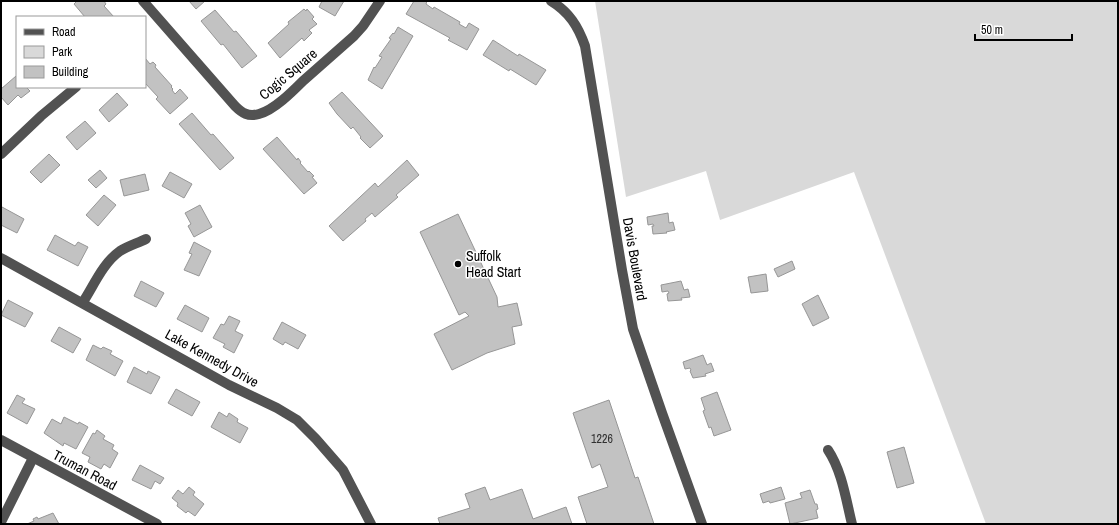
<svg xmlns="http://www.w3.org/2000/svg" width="1119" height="525" font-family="'Archivo Narrow',sans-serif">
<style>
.green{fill:#d9d9d9}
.building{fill:#c2c2c2;stroke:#969696}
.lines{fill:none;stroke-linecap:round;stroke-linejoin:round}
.minor{stroke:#525252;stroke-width:10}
.poi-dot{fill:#000;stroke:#fff;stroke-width:1.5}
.labels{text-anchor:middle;stroke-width:3;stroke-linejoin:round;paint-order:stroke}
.number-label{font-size:12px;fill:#303030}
.street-label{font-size:14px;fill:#000;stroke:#fff}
.poi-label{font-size:14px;fill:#000;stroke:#fff;text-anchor:start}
</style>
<rect width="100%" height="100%" fill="#fff"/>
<polygon class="green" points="595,1 1118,1 1118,524 986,524 854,172 720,220 706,171 626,197"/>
<g class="building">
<polygon points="77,1 104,1 106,4 104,6 114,17 85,17 74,4"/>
<polygon points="189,1 205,1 196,9"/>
<polygon points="322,1 344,1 335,16 319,7"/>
<polygon points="414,1 427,1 426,4 433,9 434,7 460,22 459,24 466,28 469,23 479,29 467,50 448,40 450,38 406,14"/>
<polygon points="304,9 306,11 307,9 314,17 312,19 317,24 309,30 312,33 304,41 302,38 280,58 268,43 289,24 288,22"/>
<polygon points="215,10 234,32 236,31 257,56 242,68 223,44 221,45 201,21"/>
<polygon points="398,27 413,36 382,89 368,80 374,67 375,68 382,57 379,56 391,39 389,38 393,33 394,34"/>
<polygon points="493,40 518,56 519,54 546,70 536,85 510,69 509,71 483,55"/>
<polygon points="145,58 150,64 153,62 156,65 155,67 172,86 171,87 173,89 172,90 175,94 180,89 188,98 170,114 156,99 158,97 145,83"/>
<polygon points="16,76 17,87 26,87 30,91 21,98 18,95 8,105 1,97 1,89"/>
<polygon points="342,92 383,136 370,148 360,138 361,137 353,127 351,129 337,114 329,103"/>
<polygon points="117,93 128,105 109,122 99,110"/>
<polygon points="192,113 211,135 213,134 234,158 220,170 179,124"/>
<polygon points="85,121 96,133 77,150 66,137"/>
<polygon points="277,137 297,160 298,158 301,162 300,163 308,172 309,171 314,176 312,177 317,183 304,194 263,149"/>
<polygon points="49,154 60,165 41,183 30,172"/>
<polygon points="407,160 419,175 396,195 398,197 375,217 372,213 365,219 366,221 343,241 329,226 375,183 378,187"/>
<polygon points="100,170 107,178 96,188 88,180"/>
<polygon points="170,172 192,184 184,198 162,186"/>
<polygon points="145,174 149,190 124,196 120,180"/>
<polygon points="104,195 116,205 98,226 86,215"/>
<polygon points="200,205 212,227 194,237 188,226 191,224 185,213"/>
<polygon points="2,207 24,219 17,233 1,225 1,210"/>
<polygon points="668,213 669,223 673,222 675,230 666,232 667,233 653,234 652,226 654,226 653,224 648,225 647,217"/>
<polygon points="458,214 497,297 498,307 517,303 522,325 512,327 515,344 487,353 452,370 434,334 469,316 465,312 459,315 420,232"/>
<polygon points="55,235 75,246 78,242 88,247 78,266 47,250"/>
<polygon points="194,242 211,251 199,276 184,270 192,254 189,253"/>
<polygon points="792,261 795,269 778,277 774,269"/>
<polygon points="766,274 768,291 751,293 748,277"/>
<polygon points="141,281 164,293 156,307 134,296"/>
<polygon points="681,281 684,290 688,289 690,297 681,298 682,300 668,301 667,294 669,293 668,291 662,292 661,285"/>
<polygon points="818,295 829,318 813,326 802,304"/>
<polygon points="8,300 33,313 25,327 1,315"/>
<polygon points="185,305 209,318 202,332 177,319"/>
<polygon points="229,316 240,321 235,331 243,335 234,353 223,347 225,344 213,338 221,324 224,325"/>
<polygon points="282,322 306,335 298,349 285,342 283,345 273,339"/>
<polygon points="59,327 81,339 73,353 51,341"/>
<polygon points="93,345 101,349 103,347 112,351 110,354 123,361 115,376 86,360"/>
<polygon points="703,355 707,365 711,363 714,371 705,374 706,376 693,378 690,371 691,370 690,368 685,369 683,362"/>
<polygon points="134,367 147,374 148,371 160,377 151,394 127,382"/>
<polygon points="176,389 200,402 192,416 168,403"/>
<polygon points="717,392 731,430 714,436 711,427 709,428 703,411 705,410 701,398"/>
<polygon points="17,395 25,399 22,403 35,409 27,424 7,413"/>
<polygon points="609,400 635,478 638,477 654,524 587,524 578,497 608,487 600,464 592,468 573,413"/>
<polygon points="219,412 227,417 229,413 238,419 237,422 248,428 240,443 211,427"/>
<polygon points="64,417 78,424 79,422 88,427 76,449 64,443 63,446 44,433 52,419 61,424"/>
<polygon points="97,430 105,436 103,439 114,445 112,449 118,453 110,468 104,464 101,469 88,462 90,457 82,453 93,433 95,434"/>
<polygon points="904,447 914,483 897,488 887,452"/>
<polygon points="140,465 164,478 160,484 155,481 151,489 132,480"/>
<polygon points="189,487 195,492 193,495 204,504 195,516 188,511 186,513 177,506 178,503 172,498 178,490 183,494"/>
<polygon points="485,487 490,500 522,489 533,519 566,507 572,524 440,524 438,518 470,508 465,494"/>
<polygon points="781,487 785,499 770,503 769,501 763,503 760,494"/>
<polygon points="810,490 815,504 817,504 818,509 816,510 818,518 790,524 785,503 802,498 800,493"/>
<polygon points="53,513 59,524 27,524 34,521 33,519 37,517 38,519"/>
</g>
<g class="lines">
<g class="minor">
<path d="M143,1L235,106C242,113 248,117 259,114C274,110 292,92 303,81C320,66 337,51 354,36L363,26L380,1"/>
<path d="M551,1C569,12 578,26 585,46L622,270L633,329L662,413L702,524"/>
<polyline points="1,154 41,116 76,87"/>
<polyline points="1,258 229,385 277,408 297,420 316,439 343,470 371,524"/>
<path d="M83,302C94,285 103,263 120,251C128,246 138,243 146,239"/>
<polyline points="1,440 157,524"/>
<path d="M828,450C842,471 846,500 852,524"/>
<polyline points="1,522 33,458"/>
</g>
</g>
<circle class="poi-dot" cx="458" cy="264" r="4"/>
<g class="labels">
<g class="number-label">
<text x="602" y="443">1226</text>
</g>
<g class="street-label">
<text transform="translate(288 74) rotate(-40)" y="5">Cogic Square</text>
<text transform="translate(635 259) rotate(80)" y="5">Davis Boulevard</text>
<text transform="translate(212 358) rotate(29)" y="5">Lake Kennedy Drive</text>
<text transform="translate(85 470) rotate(28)" y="5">Truman Road</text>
</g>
<g class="poi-label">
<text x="466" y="261">Suffolk<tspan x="466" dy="16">Head Start</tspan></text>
</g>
</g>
<rect width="1119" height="525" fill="none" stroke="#000000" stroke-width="4"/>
<rect x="16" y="16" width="130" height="72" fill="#ffffff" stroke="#999999"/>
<rect x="24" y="29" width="20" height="6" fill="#525252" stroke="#999999"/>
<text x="52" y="36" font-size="12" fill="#000000">Road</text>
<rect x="24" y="46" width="20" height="12" fill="#d9d9d9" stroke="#999999"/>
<text x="52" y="56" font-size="12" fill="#000000">Park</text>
<rect x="24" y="66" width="20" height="12" fill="#c2c2c2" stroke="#999999"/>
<text x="52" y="76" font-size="12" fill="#000000">Building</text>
<path d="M975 34v6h97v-6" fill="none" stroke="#000000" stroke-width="2"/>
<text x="981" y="34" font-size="12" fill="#000000" stroke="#ffffff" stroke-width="3" paint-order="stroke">50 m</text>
</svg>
